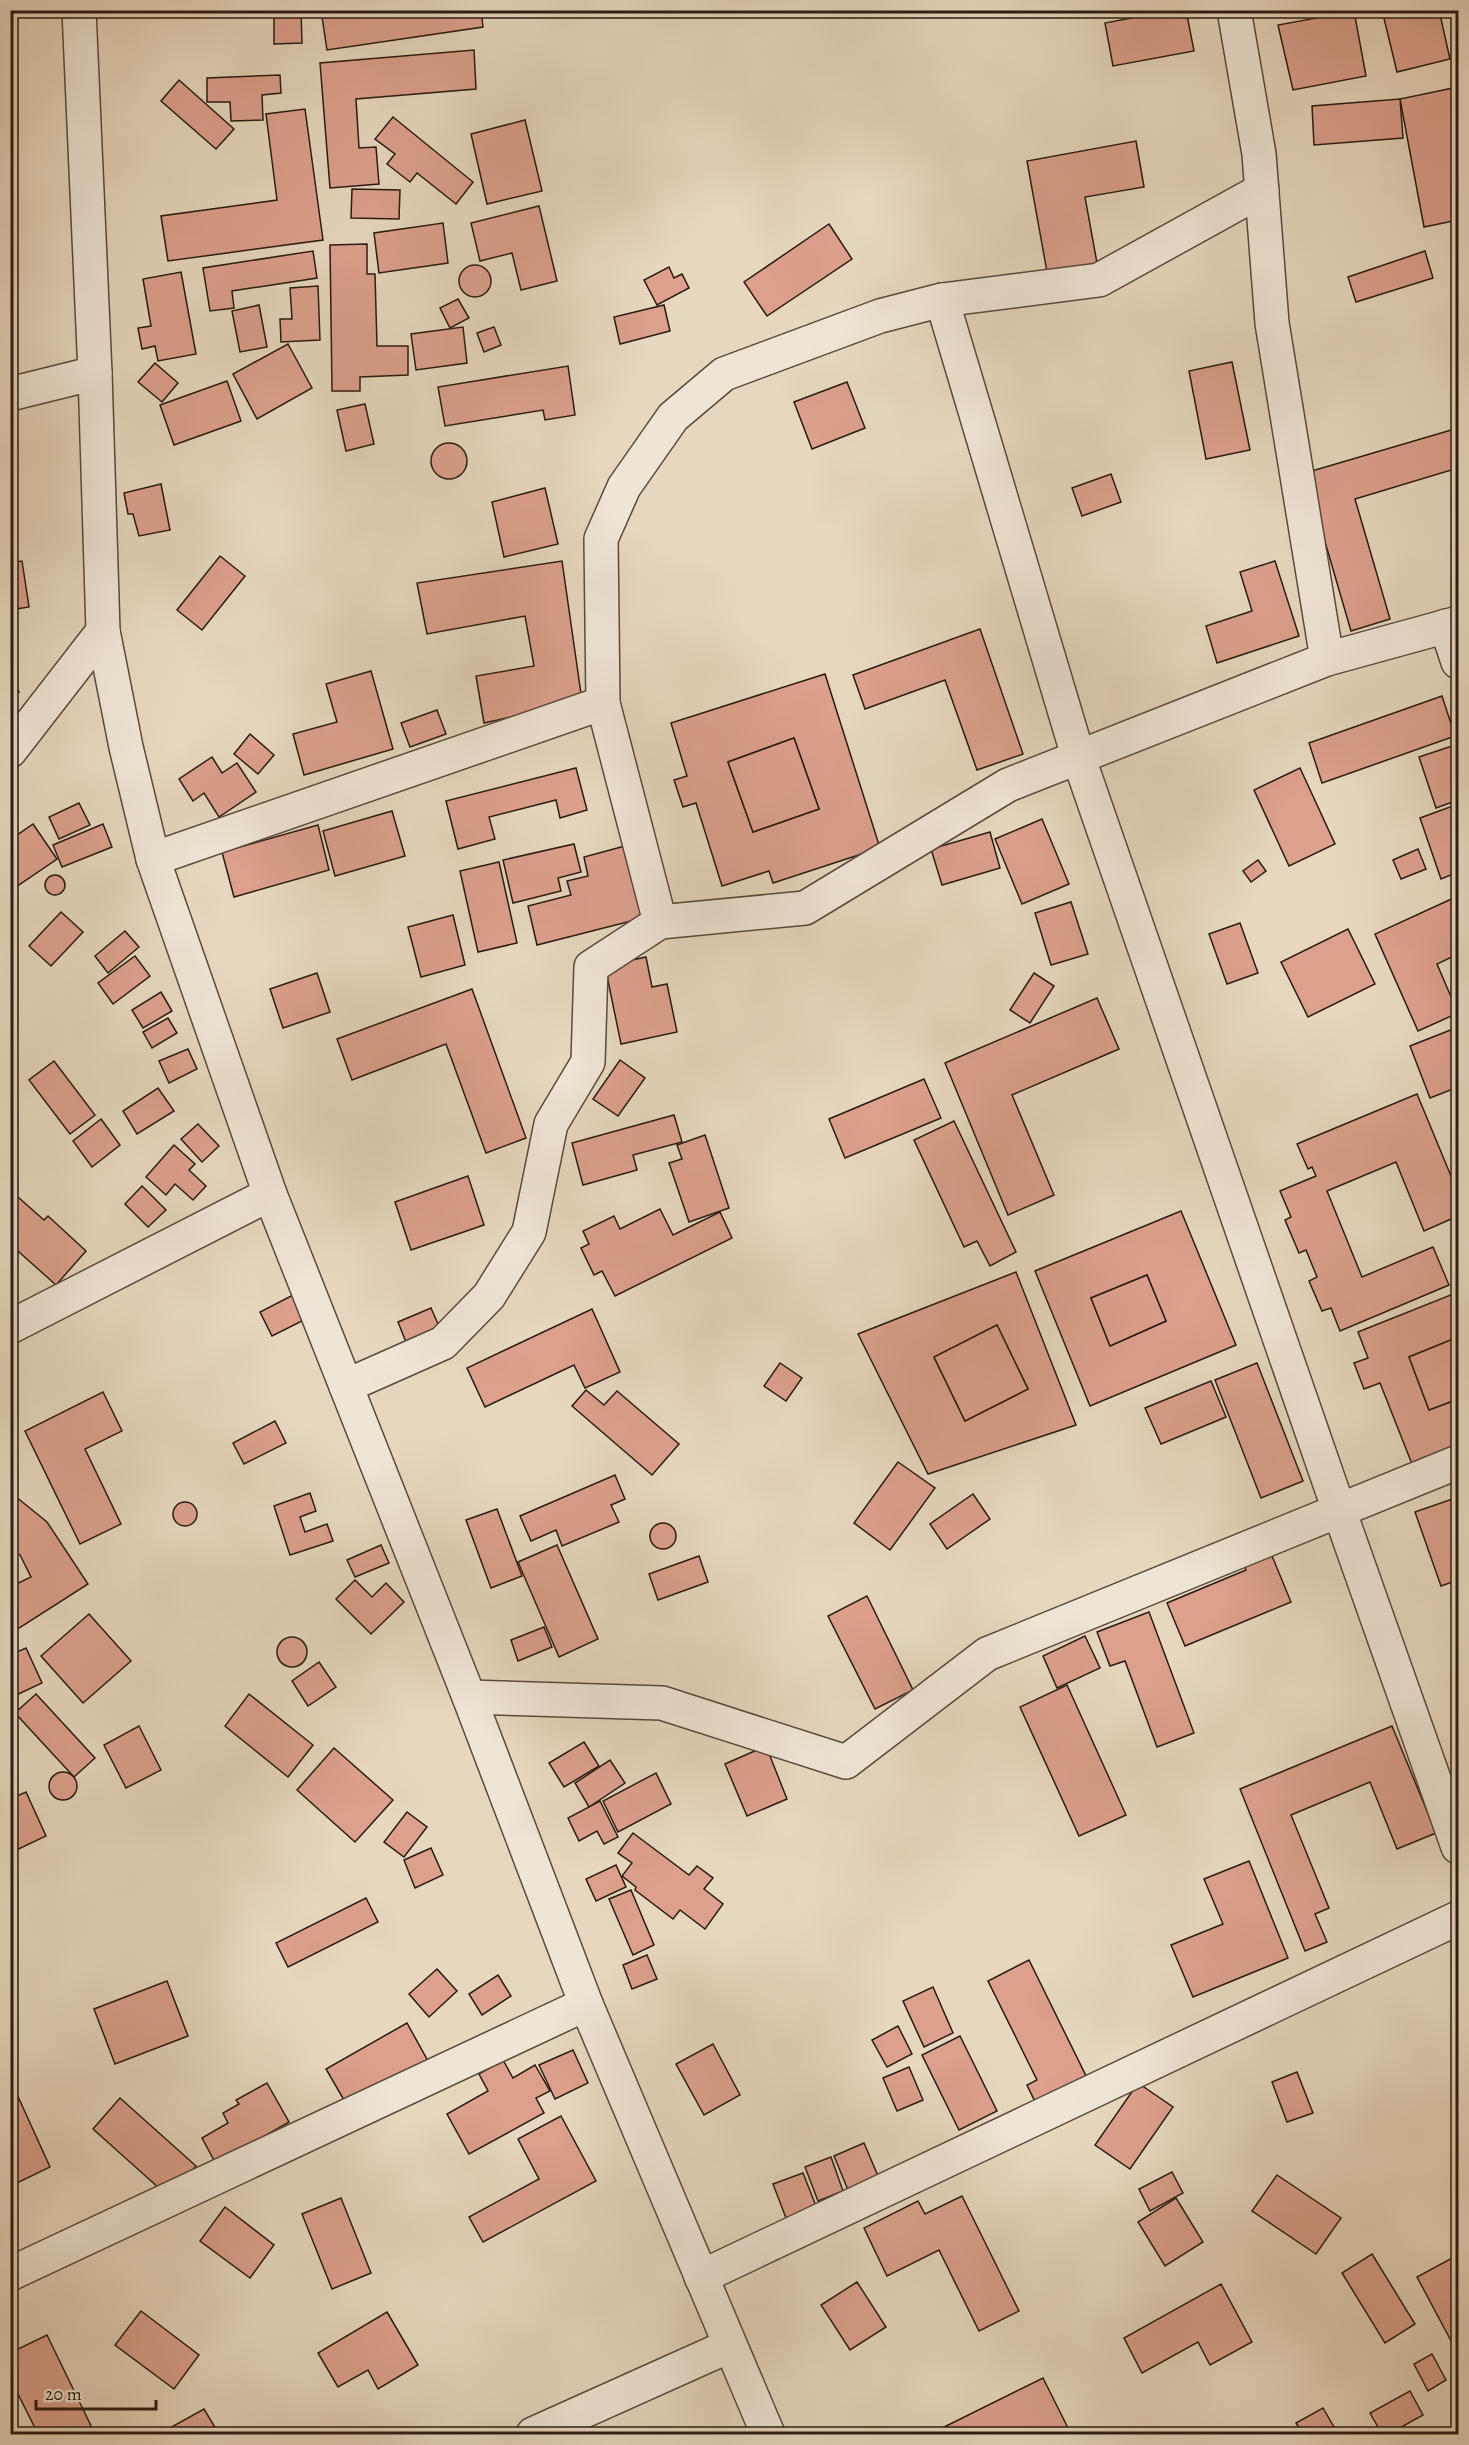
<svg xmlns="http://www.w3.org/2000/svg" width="1469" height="2445" font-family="Alegreya,serif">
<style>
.building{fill:#dca08d;stroke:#2a1b11;stroke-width:1.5;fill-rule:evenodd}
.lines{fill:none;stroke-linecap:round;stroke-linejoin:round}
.street-casing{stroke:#594a3c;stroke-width:36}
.street{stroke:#efe5d5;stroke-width:33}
</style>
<rect width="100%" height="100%" fill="#e6d7be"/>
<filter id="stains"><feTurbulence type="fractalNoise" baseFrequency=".00333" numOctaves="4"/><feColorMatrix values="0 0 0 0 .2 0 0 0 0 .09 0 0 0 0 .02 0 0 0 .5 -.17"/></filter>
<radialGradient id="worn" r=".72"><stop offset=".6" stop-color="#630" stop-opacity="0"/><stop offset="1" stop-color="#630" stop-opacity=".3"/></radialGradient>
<g class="building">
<polygon points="274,10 301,10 302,43 274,44"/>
<polygon points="321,10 481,10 483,27 327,50"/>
<polygon points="1173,10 1186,10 1194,51 1113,66 1105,23"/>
<polygon points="1263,10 1295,10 1264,16"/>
<polygon points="1382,10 1439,10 1450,59 1397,72"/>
<polygon points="1354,11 1366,76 1293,90 1278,25"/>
<polygon points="474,50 476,89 356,99 359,148 376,147 379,184 330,188 320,63"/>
<polygon points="280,75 281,93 262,95 263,120 231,121 230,102 207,102 207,78"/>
<polygon points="179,80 234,129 216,149 161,101"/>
<polygon points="1458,87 1458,220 1424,227 1400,99"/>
<polygon points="1400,99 1403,138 1314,145 1312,106"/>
<polygon points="305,109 323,240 168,261 161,216 277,200 266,114"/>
<polygon points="10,112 18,118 10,127"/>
<polygon points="393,117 473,182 456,204 417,173 410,182 387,164 395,154 375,139"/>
<polygon points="525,120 542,191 487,204 471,134"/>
<polygon points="1136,141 1144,187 1085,197 1099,274 1049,283 1027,161"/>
<polygon points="352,189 400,190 399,219 351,218"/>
<polygon points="539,206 557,281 521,290 512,253 480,261 471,223"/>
<polygon points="443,223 448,263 379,273 374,233"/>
<polygon points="829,224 852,259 767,316 744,282"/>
<polygon points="367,244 367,274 375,274 377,346 408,346 408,375 360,377 360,391 332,391 330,245"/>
<polygon points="313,251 317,278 232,291 234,308 210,311 203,268"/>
<polygon points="1425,251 1433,278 1356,302 1348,277"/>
<circle cx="475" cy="281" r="16"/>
<polygon points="669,267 674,278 682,274 689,288 657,305 644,280"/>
<polygon points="181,272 196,354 158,361 155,346 142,349 138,328 151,326 143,279"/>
<polygon points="318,286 320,340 281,342 280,319 292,319 290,288"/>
<polygon points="458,299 469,318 450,328 440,308"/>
<polygon points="259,305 267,347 240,352 232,311"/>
<polygon points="664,305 670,331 620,344 614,317"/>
<polygon points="463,327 467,363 416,370 411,334"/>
<polygon points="494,327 501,345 484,352 477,333"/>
<polygon points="288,344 312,388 257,419 233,374"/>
<polygon points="1232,362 1250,450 1206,459 1189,371"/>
<polygon points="155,363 178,383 162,402 138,382"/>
<polygon points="568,366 575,415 545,420 543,410 445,426 438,387"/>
<polygon points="227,381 241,421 174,445 160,405"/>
<polygon points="847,382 865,428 812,449 794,402"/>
<polygon points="365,404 374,444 346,451 337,410"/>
<polygon points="1458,428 1458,468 1355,499 1390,619 1351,631 1305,473"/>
<circle cx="449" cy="461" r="18"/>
<polygon points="1111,474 1121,502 1082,516 1072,488"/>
<polygon points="161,484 170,530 139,536 133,514 128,514 124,493"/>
<polygon points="545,488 558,544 504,557 492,502"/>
<polygon points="220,556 245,576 202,630 177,610"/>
<polygon points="22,561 29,607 10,610 10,563"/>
<polygon points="562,561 582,701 484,723 476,676 534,666 525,616 427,634 417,583"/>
<polygon points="1275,561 1299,636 1217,663 1206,626 1252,611 1240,572"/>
<polygon points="980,629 1023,754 977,770 945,680 865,709 853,675"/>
<polygon points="371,671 393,749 304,775 293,734 337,722 326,684"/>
<path d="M825,674L880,848L773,883L769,871L722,886L696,803L683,807L674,780L687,776L671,723ZM794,738L819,809L753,832L728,762Z"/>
<polygon points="10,676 19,692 10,697"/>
<polygon points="1442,696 1455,736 1322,783 1309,743"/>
<polygon points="437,710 446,734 410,747 401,723"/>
<polygon points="250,734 274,755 258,774 234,754"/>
<polygon points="794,738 819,809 753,832 728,762"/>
<polygon points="1458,744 1458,800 1436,808 1419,757"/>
<polygon points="212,757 222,773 237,763 256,792 219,817 204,793 193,801 179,779"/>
<polygon points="576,768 587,810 560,818 556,800 489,817 495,839 458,849 446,801"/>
<polygon points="1300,768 1335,844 1289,866 1254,790"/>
<polygon points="79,803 90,825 59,839 49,817"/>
<polygon points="1458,804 1458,872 1441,879 1420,818"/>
<polygon points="392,811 405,856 335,876 323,831"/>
<polygon points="1042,819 1069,884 1022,904 995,839"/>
<polygon points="33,824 57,859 10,891 10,840"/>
<polygon points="103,824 112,847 62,867 53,845"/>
<polygon points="318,825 329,870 234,897 222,852"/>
<polygon points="990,832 1000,868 942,885 931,849"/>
<polygon points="574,844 581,872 558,878 561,891 513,903 503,860"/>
<polygon points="625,846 643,918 537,945 528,906 571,895 567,881 588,876 584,857"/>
<polygon points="1418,849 1426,869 1401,879 1393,860"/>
<polygon points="1258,860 1266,871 1251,882 1243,871"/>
<polygon points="499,862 517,943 478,952 460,871"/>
<circle cx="55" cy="885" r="10"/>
<polygon points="1458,896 1458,954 1437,964 1458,1013 1418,1031 1375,934"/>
<polygon points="1071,902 1088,954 1051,965 1035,913"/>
<polygon points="61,912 83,932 51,966 29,946"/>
<polygon points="453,915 465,965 421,977 408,927"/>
<polygon points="1240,923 1258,973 1227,984 1209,934"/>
<polygon points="1348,929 1375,984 1308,1017 1281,962"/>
<polygon points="125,931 139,947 108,973 95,956"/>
<polygon points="135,956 150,976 113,1004 98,983"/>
<polygon points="646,957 652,987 667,984 677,1032 621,1044 605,966"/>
<polygon points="317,973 330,1012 283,1028 270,989"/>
<polygon points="1034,973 1054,986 1030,1023 1010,1010"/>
<polygon points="472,989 526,1138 486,1153 446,1044 352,1080 337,1039"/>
<polygon points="161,992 172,1011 143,1028 132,1010"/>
<polygon points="1097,998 1119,1049 1012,1095 1054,1195 1008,1215 945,1063"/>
<polygon points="168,1018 177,1033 152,1048 143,1032"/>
<polygon points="1453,1029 1458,1044 1458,1087 1430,1098 1410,1046"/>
<polygon points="188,1049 197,1069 169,1083 159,1061"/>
<polygon points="620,1060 645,1078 618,1116 593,1099"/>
<polygon points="54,1061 95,1115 70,1134 29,1080"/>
<polygon points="924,1079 941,1118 845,1158 829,1119"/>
<polygon points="158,1088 174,1111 137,1134 123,1111"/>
<polygon points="1417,1094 1458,1193 1458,1216 1424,1231 1396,1162 1327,1191 1362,1277 1433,1247 1449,1285 1340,1331 1331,1308 1322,1311 1309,1281 1317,1277 1306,1250 1299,1253 1285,1220 1291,1217 1280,1191 1316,1176 1312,1167 1308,1169 1297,1144"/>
<polygon points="674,1115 682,1142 633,1155 637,1170 583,1185 572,1143"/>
<polygon points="101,1119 120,1145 92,1167 73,1141"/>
<polygon points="954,1121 1016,1252 990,1266 977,1241 964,1247 914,1140"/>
<polygon points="198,1124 219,1146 202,1162 181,1139"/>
<polygon points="705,1135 729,1208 689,1222 669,1163 682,1159 677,1145"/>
<polygon points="174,1145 195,1164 189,1170 206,1186 193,1200 175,1184 166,1195 146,1177"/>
<polygon points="468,1176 484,1225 411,1250 395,1202"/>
<polygon points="142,1186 166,1210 148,1227 125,1204"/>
<polygon points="10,1190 44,1220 48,1216 86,1251 56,1285 10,1244"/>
<polygon points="660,1209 673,1235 720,1212 732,1238 615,1296 602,1271 594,1275 581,1248 589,1244 583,1231 614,1216 620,1229"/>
<path d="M1181,1211L1236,1345L1090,1406L1035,1271ZM1147,1275L1166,1321L1110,1346L1091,1298Z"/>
<path d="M1016,1272L1076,1425L928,1474L858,1334ZM997,1325L1028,1389L965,1421L934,1357Z"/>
<polygon points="1147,1275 1166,1321 1110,1346 1091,1298"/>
<polygon points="1458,1292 1458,1337 1409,1357 1429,1410 1458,1399 1458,1445 1412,1464 1380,1383 1364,1389 1354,1363 1368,1358 1358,1332"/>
<polygon points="295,1294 308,1318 272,1336 260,1312"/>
<polygon points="431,1308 442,1333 408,1347 398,1322"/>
<polygon points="592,1309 620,1372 585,1388 574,1365 485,1407 467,1368"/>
<polygon points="997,1325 1028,1389 965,1421 934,1357"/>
<polygon points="1458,1337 1458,1399 1429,1410 1409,1357"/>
<polygon points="780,1363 802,1378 786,1401 764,1386"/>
<polygon points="1257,1363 1303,1481 1261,1498 1215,1380"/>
<polygon points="1211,1381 1226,1417 1161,1444 1145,1408"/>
<polygon points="586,1390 604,1405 617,1391 679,1444 652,1475 572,1406"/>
<polygon points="103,1392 122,1431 85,1449 121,1524 80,1544 25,1431"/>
<polygon points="275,1421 286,1443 244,1464 233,1443"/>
<polygon points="898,1462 935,1488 890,1550 854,1523"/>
<polygon points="615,1475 625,1499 611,1505 619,1522 562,1546 556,1530 531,1541 520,1516"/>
<polygon points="10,1492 47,1522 88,1584 10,1634 10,1587 31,1577 20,1555 10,1548"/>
<polygon points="310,1493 316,1511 300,1517 305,1532 327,1524 333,1541 290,1555 274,1506"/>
<polygon points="973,1494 990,1519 947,1549 930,1524"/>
<polygon points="1458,1497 1458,1580 1441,1586 1415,1512"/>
<circle cx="185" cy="1514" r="12"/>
<polygon points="497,1509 522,1576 491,1588 466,1520"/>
<circle cx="663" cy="1536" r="13"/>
<polygon points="381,1545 389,1563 355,1577 347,1560"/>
<polygon points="557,1545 598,1639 559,1657 518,1562"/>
<polygon points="1270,1551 1291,1602 1185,1646 1167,1603 1246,1570 1243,1562"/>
<polygon points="699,1556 708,1582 658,1600 649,1574"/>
<polygon points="355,1580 372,1597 386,1583 404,1602 371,1634 336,1599"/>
<polygon points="867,1596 913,1690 875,1709 828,1616"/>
<polygon points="1149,1612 1194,1733 1157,1747 1125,1661 1110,1666 1097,1632"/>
<polygon points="89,1614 131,1661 83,1703 41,1656"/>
<polygon points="544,1627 552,1647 518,1661 511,1640"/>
<polygon points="1085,1636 1100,1668 1057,1688 1043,1656"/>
<circle cx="292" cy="1652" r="15"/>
<polygon points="26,1648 42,1683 10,1698 10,1655"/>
<polygon points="319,1662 336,1687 308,1706 292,1681"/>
<polygon points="1067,1685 1126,1815 1079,1836 1020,1707"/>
<polygon points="36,1694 95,1758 74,1777 15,1713"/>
<polygon points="249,1694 313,1745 288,1777 225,1726"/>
<polygon points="139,1726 161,1770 126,1788 104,1745"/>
<polygon points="1392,1726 1436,1833 1397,1849 1370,1782 1291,1815 1329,1908 1315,1914 1327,1942 1305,1951 1240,1789"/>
<polygon points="584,1742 599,1766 564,1787 549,1763"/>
<polygon points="766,1746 787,1799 747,1816 725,1764"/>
<polygon points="334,1748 393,1800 355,1842 297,1790"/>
<polygon points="610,1760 625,1783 589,1807 575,1783"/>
<circle cx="63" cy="1786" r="14"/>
<polygon points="656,1773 671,1804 618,1832 603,1801"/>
<polygon points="26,1792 46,1836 10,1853 10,1799"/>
<polygon points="600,1801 618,1837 604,1844 597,1831 579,1841 568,1818"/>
<polygon points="407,1812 427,1827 404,1857 384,1842"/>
<polygon points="633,1833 689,1875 697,1866 713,1878 704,1889 723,1904 705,1929 680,1910 673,1919 635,1890 636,1887 622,1876 632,1863 618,1853"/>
<polygon points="431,1848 443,1875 415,1888 404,1860"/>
<polygon points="1249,1861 1288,1958 1193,1997 1171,1945 1223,1924 1204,1879"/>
<polygon points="616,1865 626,1887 596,1901 586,1879"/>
<polygon points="631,1890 654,1945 633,1955 609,1899"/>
<polygon points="366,1898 378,1922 288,1967 276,1943"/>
<polygon points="647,1955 657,1979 632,1989 623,1965"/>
<polygon points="1029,1960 1092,2088 1041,2114 1027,2085 1037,2080 988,1981"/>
<polygon points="437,1969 457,1991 429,2017 409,1994"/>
<polygon points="498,1975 511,1996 482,2015 469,1994"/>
<polygon points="167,1981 188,2036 115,2064 94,2009"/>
<polygon points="933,1987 953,2033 924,2047 903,2001"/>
<polygon points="407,2023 428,2061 348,2107 326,2069"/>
<polygon points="898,2026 912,2054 887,2067 872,2040"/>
<polygon points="960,2036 997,2111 959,2130 922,2055"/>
<polygon points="713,2044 740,2095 704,2115 676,2064"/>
<polygon points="573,2050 588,2083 555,2099 539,2065"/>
<polygon points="503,2060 513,2078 535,2065 550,2091 536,2098 544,2113 469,2154 447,2114 488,2091 479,2074"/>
<polygon points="909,2067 923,2100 897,2111 883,2078"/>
<polygon points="1297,2072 1313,2113 1287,2122 1272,2082"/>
<polygon points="10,2079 50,2167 15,2184 10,2174"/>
<polygon points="267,2083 289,2122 216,2164 202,2138 228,2123 223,2113 239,2104 236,2100"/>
<polygon points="1138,2083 1173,2107 1130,2169 1095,2145"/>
<polygon points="120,2098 196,2166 169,2197 93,2129"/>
<polygon points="561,2116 596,2181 483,2242 469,2217 539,2179 518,2139"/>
<polygon points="864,2143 878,2176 848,2190 834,2156"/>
<polygon points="831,2157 843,2191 818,2201 805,2167"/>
<polygon points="1172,2172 1183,2193 1150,2211 1139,2189"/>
<polygon points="803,2173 816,2206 786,2218 773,2184"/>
<polygon points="1277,2175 1341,2218 1316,2254 1252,2211"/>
<polygon points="962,2196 1019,2311 979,2331 939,2250 887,2276 864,2228 918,2201 925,2214"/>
<polygon points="341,2198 371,2273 332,2289 302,2214"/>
<polygon points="1176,2198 1203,2242 1165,2266 1138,2222"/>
<polygon points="225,2207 274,2245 250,2278 200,2241"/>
<polygon points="1372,2254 1415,2324 1385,2343 1342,2273"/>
<polygon points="1454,2257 1458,2265 1458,2354 1417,2277"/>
<polygon points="857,2282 886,2327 850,2350 821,2305"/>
<polygon points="1221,2284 1252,2342 1210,2365 1198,2342 1142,2373 1124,2338"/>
<polygon points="141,2311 199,2355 174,2389 115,2345"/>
<polygon points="387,2312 418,2365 378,2389 368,2370 338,2387 318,2353"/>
<polygon points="47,2335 95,2434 38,2434 10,2378 10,2353"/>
<polygon points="1432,2354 1446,2380 1428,2391 1414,2364"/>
<polygon points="1043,2378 1071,2434 930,2434"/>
<polygon points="1410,2391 1423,2415 1389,2434 1382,2434 1370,2413"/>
<polygon points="1323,2408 1338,2434 1303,2434 1296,2423"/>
<polygon points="204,2409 219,2434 159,2434"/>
<polygon points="10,2420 19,2434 10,2434"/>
</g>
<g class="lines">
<g class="street-casing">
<g id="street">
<polyline points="79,10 95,373 103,631 126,747 153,859 270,1194 469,1697 586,2004 768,2434"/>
<polyline points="1234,10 1259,154 1272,323 1327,659"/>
<polyline points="942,300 1078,756 1339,1510 1458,1847"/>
<polyline points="10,394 95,373"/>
<polyline points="1446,626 1458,662"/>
<polyline points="10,751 103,631"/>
<polyline points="153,859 603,703"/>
<polyline points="660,922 603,703 601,539 624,487 673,417 724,374 880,316 942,300 1099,280 1262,190"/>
<polyline points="10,1327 270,1194"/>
<polyline points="346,1386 443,1343 489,1296 529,1232 551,1124 588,1062 591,967 660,922 805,908 1008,785 1327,659 1458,623"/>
<polyline points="469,1697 662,1703 846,1762 987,1654 1458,1462"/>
<polyline points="10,2274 586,2004"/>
<polyline points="701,2277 1458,1918"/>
<polyline points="533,2434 729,2346"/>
</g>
</g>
<use href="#street" class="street"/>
</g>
<rect width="1469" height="2445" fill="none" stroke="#e6d7be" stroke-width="36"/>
<rect x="12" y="12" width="1445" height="2421" fill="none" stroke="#2a1b11" stroke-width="3"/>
<rect x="18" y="18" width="1433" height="2409" fill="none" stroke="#2a1b11" stroke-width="1.5"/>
<path d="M36 2400v9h120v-9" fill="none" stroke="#2a1b11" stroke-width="3"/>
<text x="45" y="2400" font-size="18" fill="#2a1b11" stroke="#efe5d5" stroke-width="4.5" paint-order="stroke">20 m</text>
<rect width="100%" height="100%" filter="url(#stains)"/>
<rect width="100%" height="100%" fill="url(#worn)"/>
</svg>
